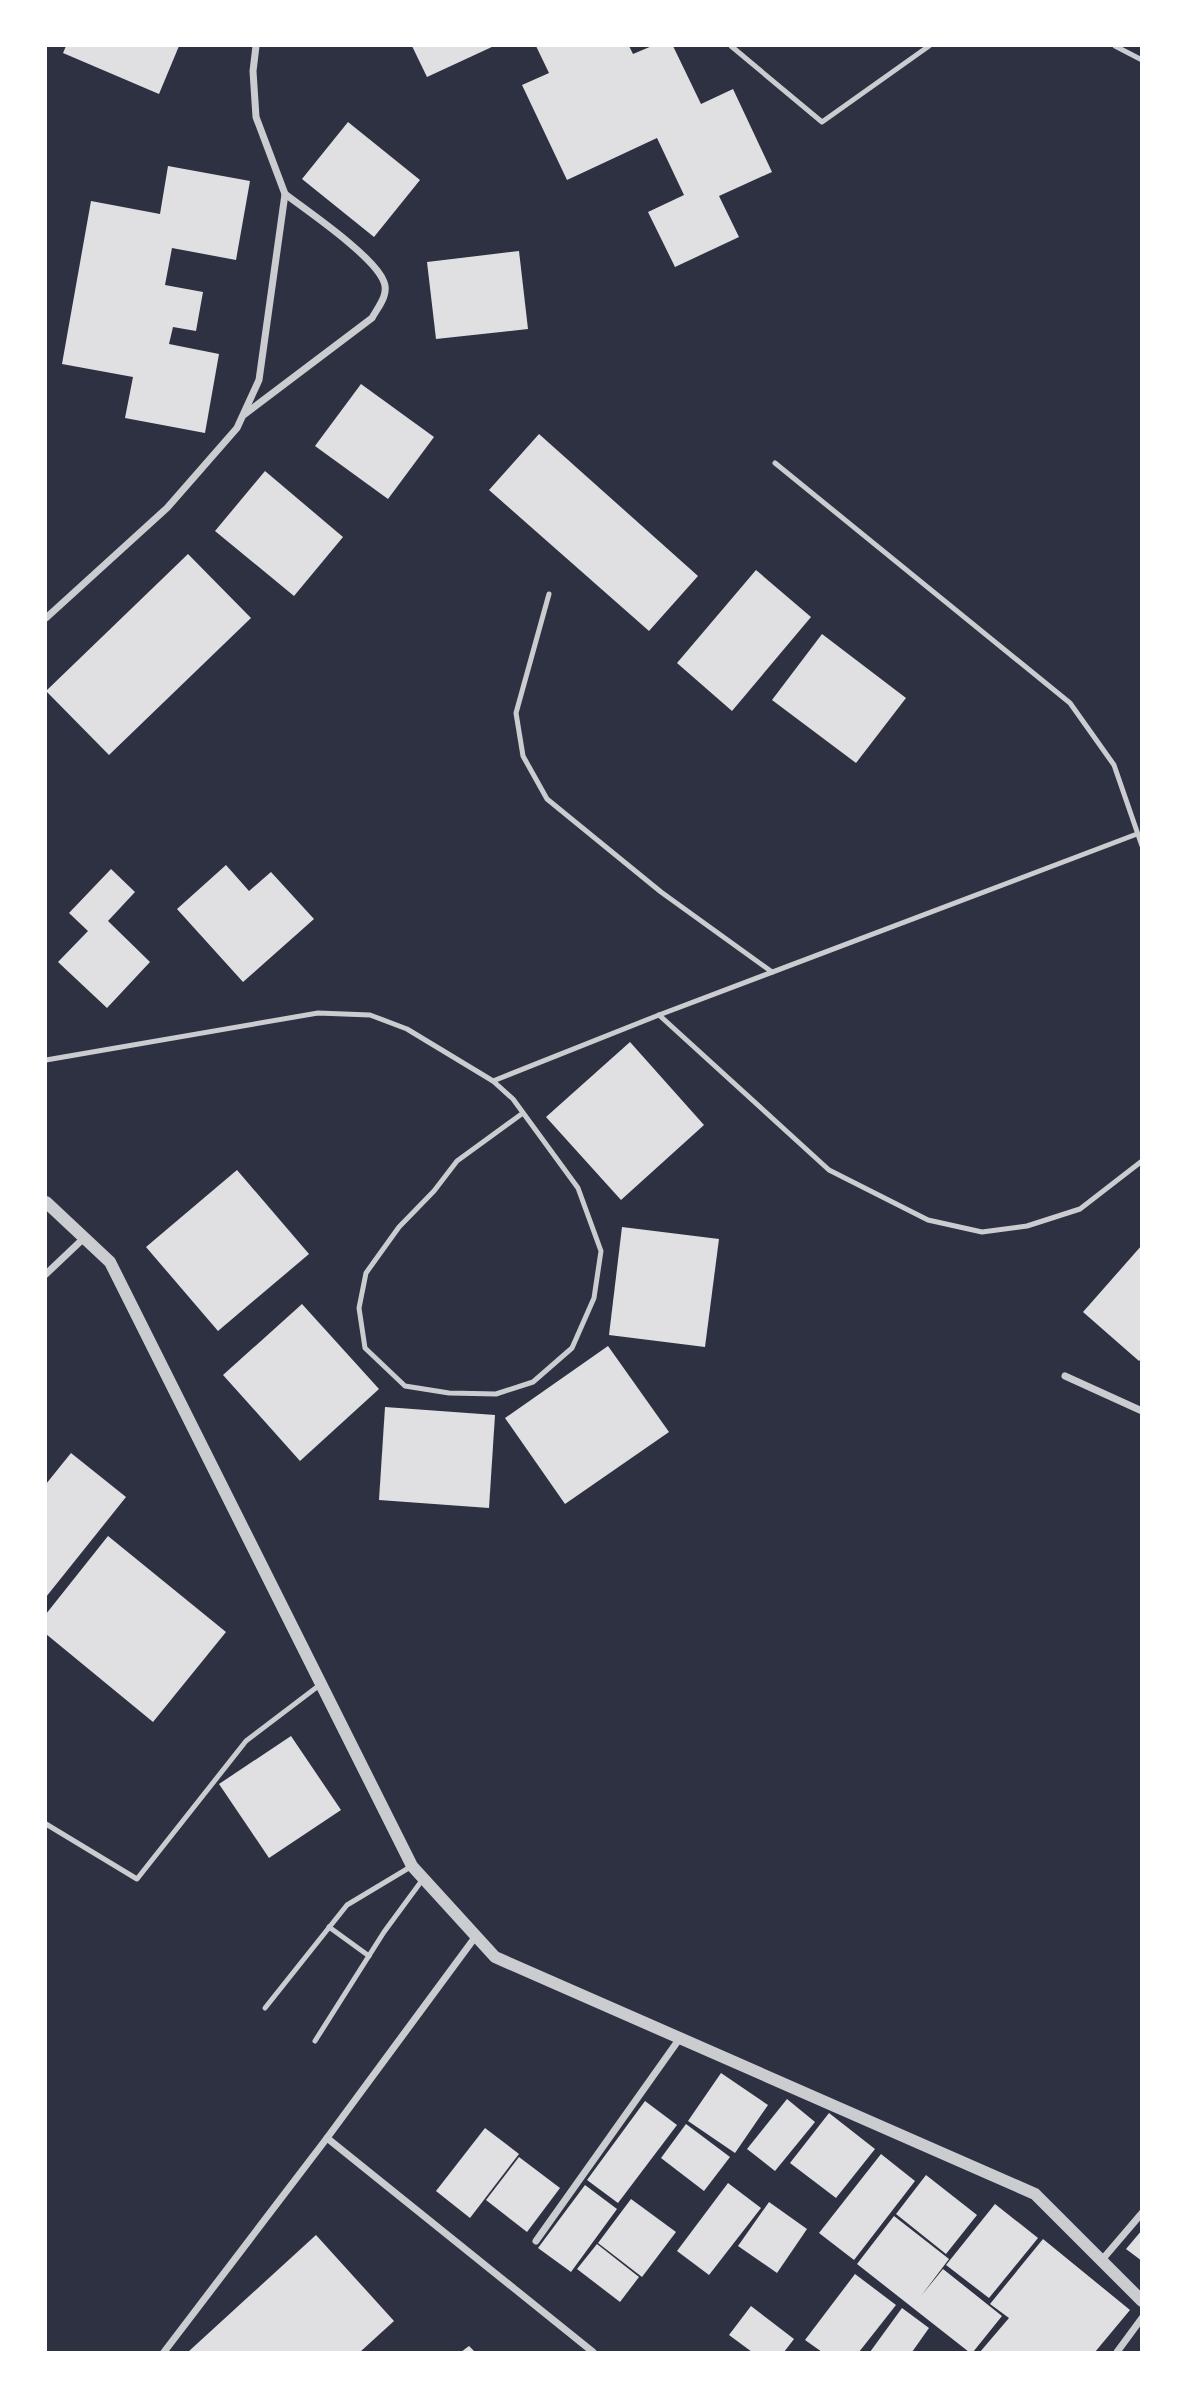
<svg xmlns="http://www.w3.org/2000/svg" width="1187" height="2398" font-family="Manrope,sans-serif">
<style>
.building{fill:#e0e0e3}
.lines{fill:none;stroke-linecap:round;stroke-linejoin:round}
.service{stroke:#caccd0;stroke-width:5}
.minor{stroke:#caccd0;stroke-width:7}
.tertiary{stroke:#caccd0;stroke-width:12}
</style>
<rect width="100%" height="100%" fill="#2d3142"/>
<g class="building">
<polygon points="66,46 179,46 159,94 63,53"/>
<polygon points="412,46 494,46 427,77"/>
<polygon points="536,46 629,46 633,54 652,46 673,46 701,104 733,89 772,172 719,196 739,237 675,267 648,212 684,195 657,138 567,180 522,85 549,73"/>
<polygon points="348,122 420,180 374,237 302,179"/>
<polygon points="168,166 250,181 236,260 172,248 165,285 203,292 196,331 173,327 169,344 219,354 205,433 125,418 133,377 62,364 91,201 160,214"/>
<polygon points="519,251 528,329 436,339 427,262"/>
<polygon points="361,384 434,437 388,499 315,446"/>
<polygon points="539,434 698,576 649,631 489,490"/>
<polygon points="265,471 343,537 294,596 215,531"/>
<polygon points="188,554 251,618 109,755 46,691"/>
<polygon points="756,570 811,617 732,711 677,663"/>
<polygon points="822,634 906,698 856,763 772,700"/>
<polygon points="226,865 249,891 271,872 314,919 243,982 177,909"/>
<polygon points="111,869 135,892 108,921 150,962 107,1008 58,962 88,931 69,913"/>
<polygon points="630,1042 704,1125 621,1200 546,1117"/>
<polygon points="237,1170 309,1254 218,1331 146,1247"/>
<polygon points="622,1227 719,1239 705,1347 609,1335"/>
<polygon points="1142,1245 1142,1358 1139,1361 1083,1312"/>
<polygon points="302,1304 379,1389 300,1461 223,1375"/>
<polygon points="608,1346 669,1432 565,1504 505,1418"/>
<polygon points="385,1407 495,1415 489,1508 379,1500"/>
<polygon points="71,1453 126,1497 46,1597 46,1484"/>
<polygon points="108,1536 226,1632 153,1722 46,1634 46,1614"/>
<polygon points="291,1736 341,1810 269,1858 219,1784"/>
<polygon points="721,2073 768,2105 735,2153 688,2121"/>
<polygon points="787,2099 815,2122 775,2171 747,2149"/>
<polygon points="645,2101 677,2125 618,2203 587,2180"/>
<polygon points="829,2113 875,2149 836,2198 790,2163"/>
<polygon points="686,2124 730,2157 704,2191 661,2158"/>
<polygon points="485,2128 519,2154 470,2218 436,2191"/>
<polygon points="881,2154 915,2181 854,2260 819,2233"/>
<polygon points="519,2157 560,2188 527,2232 486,2200"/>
<polygon points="926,2175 977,2215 946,2254 896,2214"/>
<polygon points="728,2183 761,2208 709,2275 677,2251"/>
<polygon points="585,2185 617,2209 571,2272 538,2248"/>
<polygon points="631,2199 676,2232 642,2277 598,2243"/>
<polygon points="769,2202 807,2229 777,2273 738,2246"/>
<polygon points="995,2204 1038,2238 989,2298 946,2265"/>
<polygon points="894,2216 949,2259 921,2296 943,2269 1002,2316 973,2352 969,2352 857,2264"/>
<polygon points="1142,2230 1142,2261 1126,2249"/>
<polygon points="316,2235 394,2321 360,2352 188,2352"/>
<polygon points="1043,2239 1130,2310 1095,2352 980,2352 1009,2318 990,2304"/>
<polygon points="597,2244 639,2277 620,2302 577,2269"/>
<polygon points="855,2274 896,2305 859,2352 822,2352 805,2340"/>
<polygon points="751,2306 794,2339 784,2352 752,2352 729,2335"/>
<polygon points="902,2308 929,2328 912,2352 870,2352"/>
<polygon points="469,2346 475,2352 461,2352"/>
</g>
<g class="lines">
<g class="service">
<polyline points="731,46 822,122 929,46"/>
<polyline points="1115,46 1142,60"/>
<polyline points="775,463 1070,703 1114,765 1142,846"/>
<polyline points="549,594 516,713 523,756 547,799 661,892 772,972"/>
<polyline points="659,1015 829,1170 928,1220 982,1232 1027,1226 1080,1209 1142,1161"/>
<polyline points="46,1060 318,1013 370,1015 407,1029 493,1081 659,1015 1137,834"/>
<polyline points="493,1081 513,1099 578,1188 601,1251 594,1298 572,1348 533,1382 496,1394 449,1393 405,1386 365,1348 359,1308 366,1273 399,1227 434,1191 457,1161 523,1113"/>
<polyline points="46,1824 137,1879 246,1741 321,1684"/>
<polyline points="329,1927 369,1956"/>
<polyline points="265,2008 347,1905 412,1866"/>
<polyline points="315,2041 384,1932 423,1879"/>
</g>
<g class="minor">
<path d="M245,414L372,318C378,307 389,295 384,282C375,257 309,212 285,194"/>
<polyline points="46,618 167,508 237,428 259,380 285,194 256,117 253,71 256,46"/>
<polyline points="46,1274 84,1238"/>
<polyline points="1065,1376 1142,1411"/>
<polyline points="476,1936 327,2138 593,2352"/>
<polyline points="536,2241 680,2038"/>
<polyline points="1101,2261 1142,2213"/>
<polyline points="164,2352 327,2138"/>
<polyline points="1117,2352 1142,2318"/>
</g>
<polyline class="tertiary" points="46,1202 110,1262 412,1866 495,1957 1035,2194 1142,2301"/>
</g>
<rect width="1187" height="2398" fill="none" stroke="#ffffff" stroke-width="94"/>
</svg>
